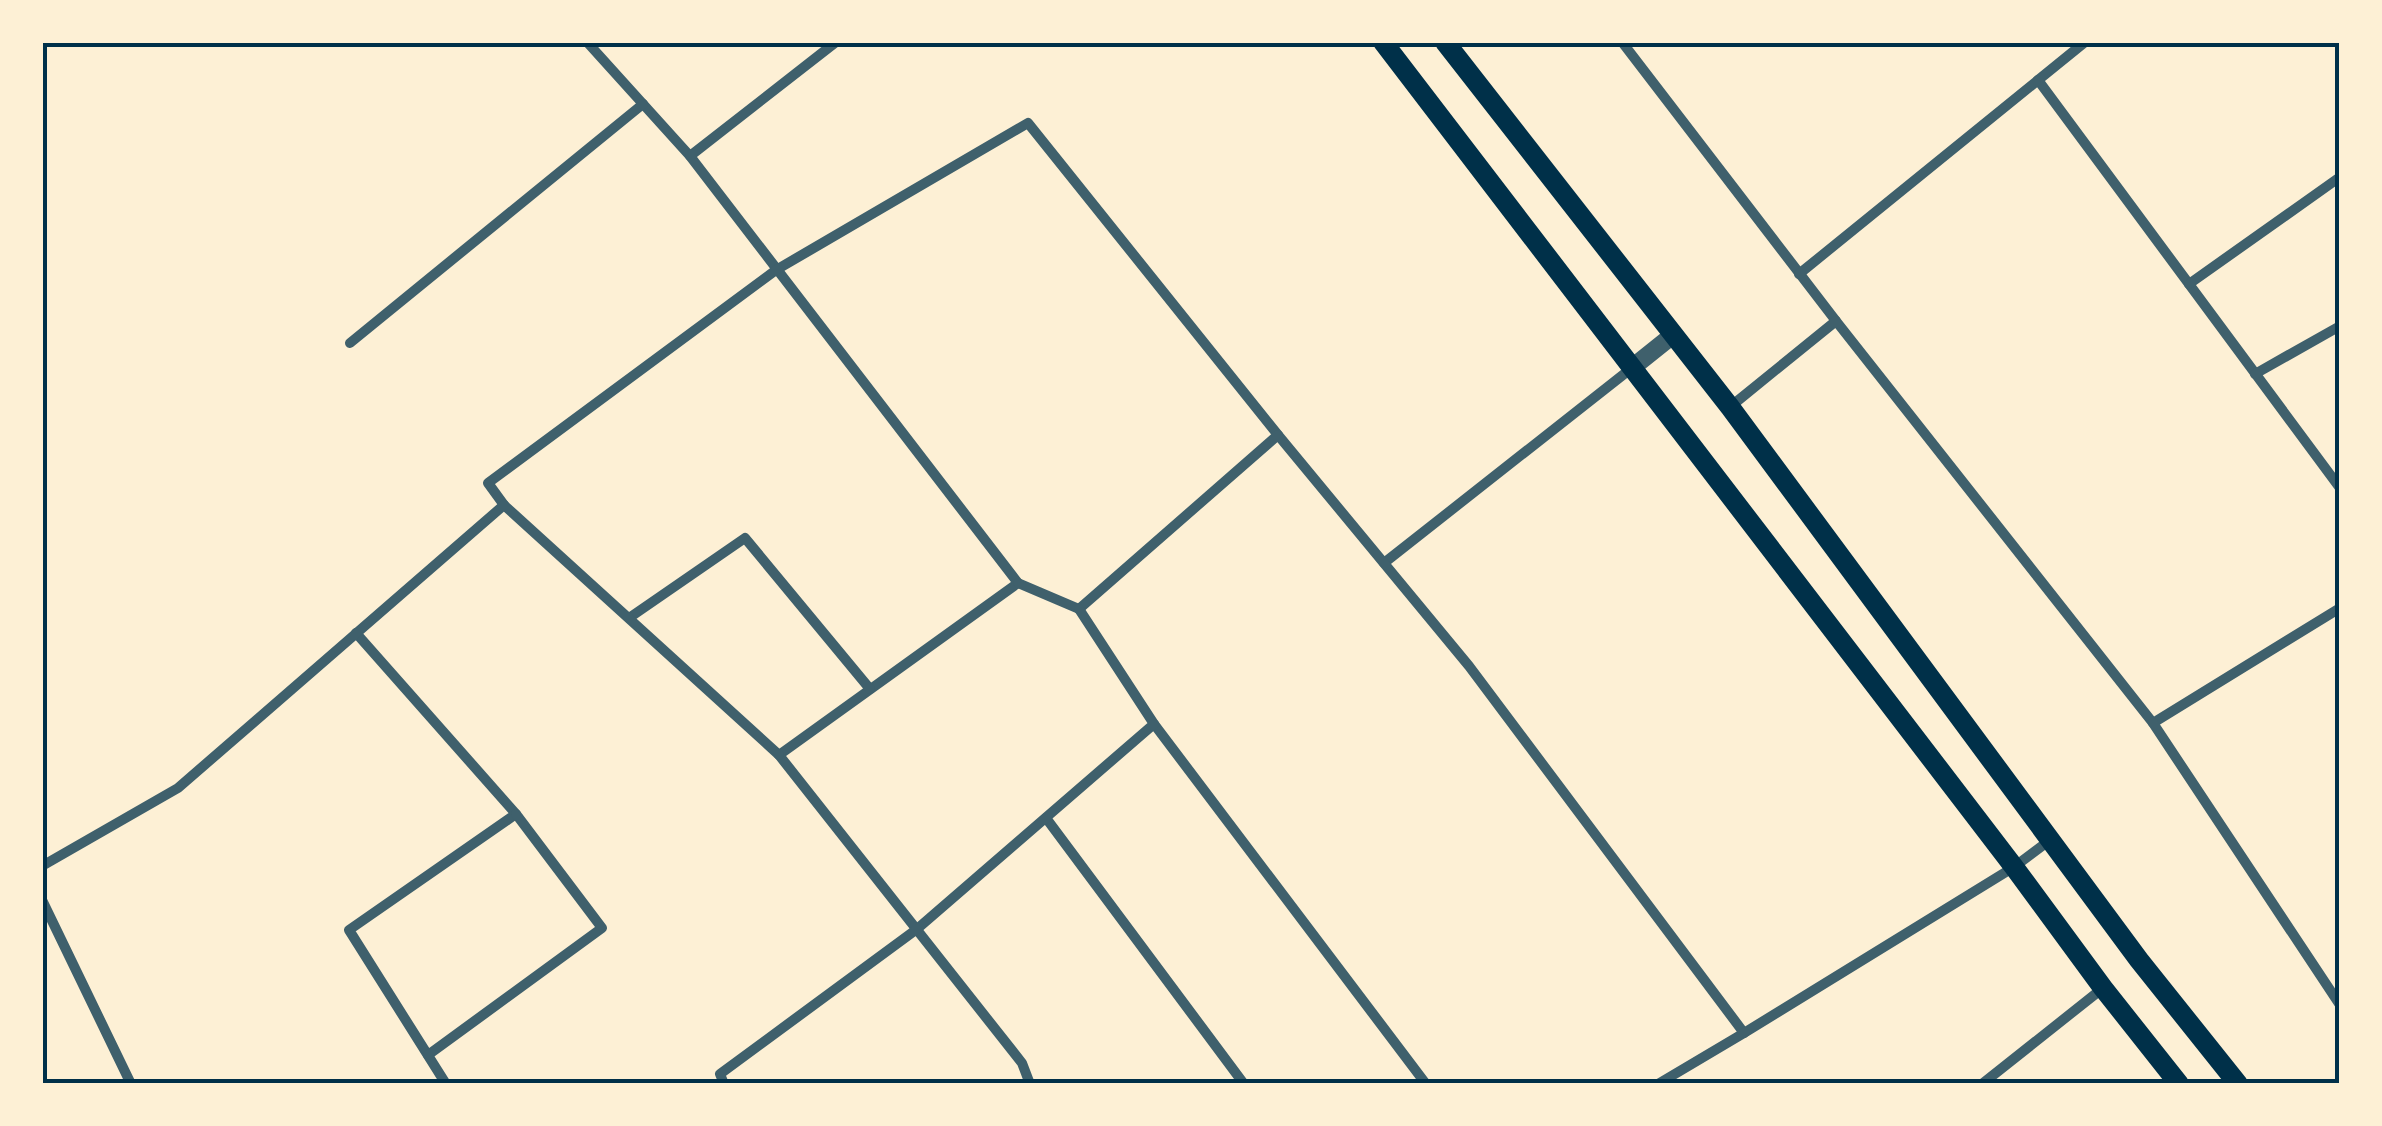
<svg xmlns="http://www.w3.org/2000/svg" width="2382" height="1126" font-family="'Source Sans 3',sans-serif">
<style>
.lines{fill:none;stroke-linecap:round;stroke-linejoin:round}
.minor{stroke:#3f606c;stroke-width:10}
.tertiary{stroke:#3f606c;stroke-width:18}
.secondary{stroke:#003049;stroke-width:20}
.neatline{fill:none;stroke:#003049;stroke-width:4}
</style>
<rect width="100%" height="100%" fill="#fdf0d5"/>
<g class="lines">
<g class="minor">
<polyline points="587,42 690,156 1018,583 779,755 1022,1063 1030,1084"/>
<polyline points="1622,42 1836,321"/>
<polyline points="2038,80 2340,488"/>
<polyline points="690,156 836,42"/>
<polyline points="1799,274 2085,42"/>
<polyline points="2189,284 2340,177"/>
<polyline points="350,343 643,104"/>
<polyline points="2255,374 2340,326"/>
<polyline points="1730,407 1836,321 2153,723 2340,608"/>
<polyline points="504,505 488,483 776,270 1028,123 1278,435"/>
<polyline points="1384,563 1633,367"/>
<polyline points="1018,583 1079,609 1278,435 1469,666 1744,1033 1658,1084"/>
<polyline points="629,618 745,538 870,689"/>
<polyline points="356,633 516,814 349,930 446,1084"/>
<polyline points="2153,723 2340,1005"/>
<polyline points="1154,724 1426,1084"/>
<polyline points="1046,818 1244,1084"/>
<polyline points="42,866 178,788 504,505 779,755"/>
<polyline points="42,900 131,1084"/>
<polyline points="1744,1033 2014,867 2050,840"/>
<polyline points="428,1055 602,928 516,814"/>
<polyline points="724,1084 720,1074 917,929 1154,724 1079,609"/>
<polyline points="1982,1084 2103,988"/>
</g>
<polyline class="tertiary" points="1633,367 1673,335"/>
<g class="secondary">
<polyline points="1383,42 2014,867 2103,988 2179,1084"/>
<polyline points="1445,42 1730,407 2139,960 2238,1084"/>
</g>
</g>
<rect width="2382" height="1126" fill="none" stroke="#fdf0d5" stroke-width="90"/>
<rect x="45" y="45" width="2292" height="1036" class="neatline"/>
</svg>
